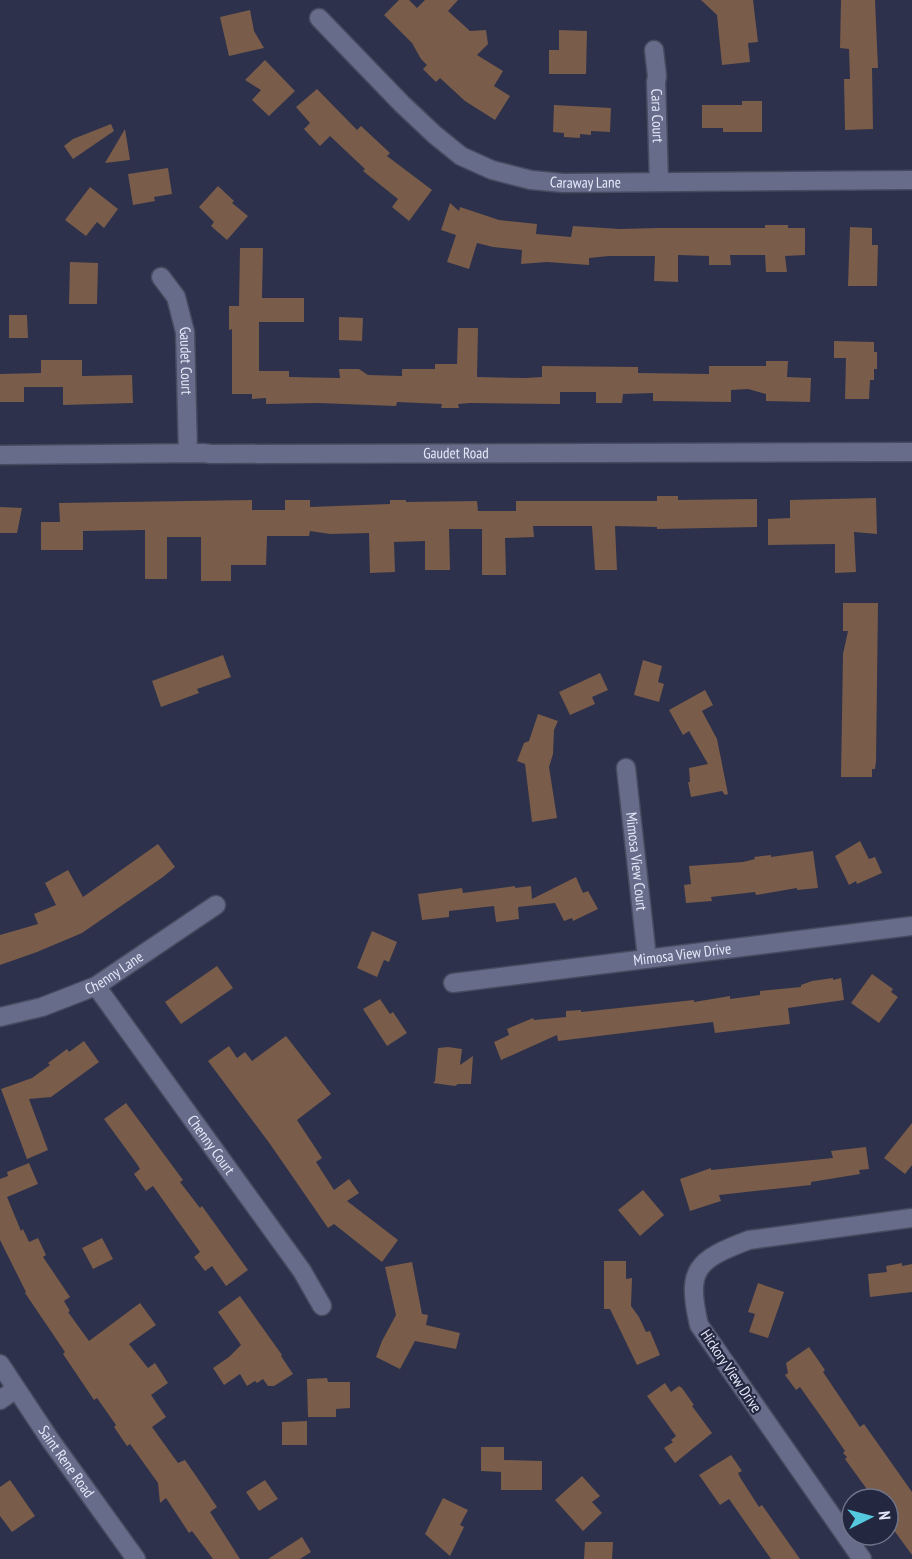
<svg xmlns="http://www.w3.org/2000/svg" width="912" height="1559" font-family="'PT Sans Narrow',sans-serif">
<style>
.building{fill:#795c4a}
.lines{fill:none;stroke-linecap:round;stroke-linejoin:round}
.minor-casing{stroke:#474b60;stroke-width:21}
.minor{stroke:#666c89;stroke-width:18}
.labels{text-anchor:middle;stroke-width:4.5;stroke-linejoin:round;paint-order:stroke}
.street-label{font-size:15px;fill:#e4e8f9;stroke:#232740}
</style>
<rect width="100%" height="100%" fill="#2d314b"/>
<g class="building">
<polygon points="399,0 409,0 417,8 425,0 458,0 448,11 470,31 486,30 488,44 477,55 503,71 494,86 510,96 495,120 465,101 440,78 436,82 423,69 427,65 421,59 412,43 384,15"/>
<polygon points="701,0 753,0 758,42 748,43 750,62 722,65 717,15"/>
<polygon points="841,0 875,0 878,68 872,68 873,129 845,130 844,79 850,79 849,49 840,48"/>
<polygon points="250,10 254,31 264,48 229,56 220,17"/>
<polygon points="559,30 587,31 586,74 549,74 549,50 559,50"/>
<polygon points="265,60 295,91 269,116 252,100 261,90 245,80"/>
<polygon points="317,89 357,130 361,126 390,153 387,156 432,190 409,221 392,207 398,199 363,171 365,169 330,136 320,146 304,129 310,123 296,107"/>
<polygon points="742,101 762,101 762,132 723,132 723,128 702,128 702,105 742,105"/>
<polygon points="554,105 611,108 610,132 591,131 591,135 580,134 580,138 564,137 564,133 553,132"/>
<polygon points="111,124 114,131 73,159 64,146 73,139"/>
<polygon points="125,129 130,160 105,163"/>
<polygon points="168,168 172,194 154,197 155,201 133,205 128,174"/>
<polygon points="218,186 234,201 232,203 248,216 227,240 211,226 214,222 199,207"/>
<polygon points="90,187 118,209 104,228 97,222 86,236 65,220"/>
<polygon points="450,203 459,211 460,207 499,220 537,224 536,234 571,237 573,226 620,229 658,228 765,228 765,225 788,225 788,228 805,228 805,255 785,256 787,272 766,272 765,255 730,255 731,265 709,265 709,256 678,255 678,282 654,281 655,256 609,256 589,258 589,265 547,262 521,264 522,250 493,247 477,243 469,269 447,262 456,235 441,230"/>
<polygon points="850,227 872,228 872,245 878,245 877,286 848,286"/>
<polygon points="240,248 263,248 262,298 304,298 304,322 259,322 259,371 289,371 289,377 340,378 339,369 359,369 368,375 402,376 402,369 435,369 435,364 457,364 458,328 478,328 477,377 526,378 542,377 542,366 638,367 638,373 709,374 709,366 766,366 766,361 788,361 787,377 811,378 810,402 766,401 766,394 748,389 731,390 731,402 653,401 653,393 623,394 622,403 596,403 596,392 560,392 560,404 470,403 458,404 459,408 441,408 442,404 397,402 396,406 318,403 266,404 266,398 252,399 252,394 232,394 232,329 229,330 229,306 239,306"/>
<polygon points="70,262 98,263 97,304 69,304"/>
<polygon points="9,315 27,315 28,338 9,338"/>
<polygon points="339,317 363,318 362,341 339,340"/>
<polygon points="834,341 874,342 874,352 877,352 877,369 874,369 874,380 870,380 869,399 845,399 846,358 834,358"/>
<polygon points="41,360 82,360 82,376 132,375 133,403 63,405 63,387 24,387 24,402 0,402 0,374 41,373"/>
<polygon points="657,496 678,496 678,500 757,499 757,527 657,529 657,527 615,526 617,570 595,570 592,526 533,526 534,537 505,538 506,575 482,575 482,529 449,529 450,570 425,570 425,541 394,542 395,572 370,573 369,533 330,534 310,531 309,536 267,536 266,565 231,565 231,581 201,581 201,537 167,537 167,579 145,579 145,530 83,531 83,550 41,550 41,522 60,522 59,503 252,500 252,510 285,510 285,500 310,500 310,507 390,504 390,500 406,500 406,502 477,501 478,511 516,511 516,501 657,501"/>
<polygon points="876,498 877,534 854,532 856,572 835,573 835,544 768,545 768,519 790,518 790,500"/>
<polygon points="0,507 22,508 17,533 0,533"/>
<polygon points="843,603 878,603 876,761 875,769 872,769 872,777 841,777 843,654 848,631 843,631"/>
<polygon points="223,655 231,677 197,689 199,693 161,707 152,681"/>
<polygon points="643,660 662,666 658,682 664,684 659,702 634,695"/>
<polygon points="600,673 608,690 592,697 595,704 570,715 559,692"/>
<polygon points="705,690 713,705 702,711 717,739 728,794 725,795 722,791 691,797 688,782 690,782 689,768 708,764 689,731 683,735 669,710"/>
<polygon points="538,714 558,721 554,730 553,754 549,767 557,818 532,822 525,764 517,761 524,743 529,741"/>
<polygon points="860,841 869,859 875,857 882,873 857,884 856,881 849,885 835,856"/>
<polygon points="158,844 175,867 163,877 82,933 37,952 0,965 0,935 38,924 34,914 56,905 45,883 68,870 83,897"/>
<polygon points="813,851 818,888 797,890 797,888 756,895 755,892 711,897 712,901 686,903 684,885 691,884 689,866 743,862 755,859 754,857 771,855 771,857"/>
<polygon points="576,877 583,893 588,891 598,909 573,921 572,918 564,921 555,903 518,907 519,919 496,922 494,906 449,911 449,917 422,920 418,894 462,888 463,893 515,886 515,888 531,886 532,899"/>
<polygon points="372,931 397,942 389,962 384,960 377,977 357,968"/>
<polygon points="217,966 233,988 181,1024 165,1002"/>
<polygon points="872,974 893,989 891,992 898,997 879,1023 851,1003"/>
<polygon points="833,978 833,980 841,978 844,1000 788,1008 790,1024 715,1033 713,1022 558,1041 557,1035 501,1060 494,1042 509,1035 507,1029 533,1018 534,1020 566,1017 566,1011 581,1010 581,1012 694,1000 694,1002 730,996 730,999 760,995 760,991 801,987 801,985 812,981"/>
<polygon points="380,999 390,1014 393,1012 407,1033 387,1046 363,1009"/>
<polygon points="286,1036 331,1094 297,1120 322,1158 316,1162 334,1190 349,1179 359,1193 347,1201 398,1240 382,1262 334,1224 328,1228 270,1144 208,1061 229,1046 237,1058 245,1052 252,1061"/>
<polygon points="84,1041 99,1062 51,1097 29,1099 48,1150 27,1159 1,1089 32,1078 50,1065 48,1063 67,1049 69,1052"/>
<polygon points="448,1047 462,1049 460,1065 473,1056 471,1084 458,1084 455,1086 433,1083 435,1081 438,1048"/>
<polygon points="126,1103 183,1180 180,1182 200,1208 202,1206 248,1270 226,1286 212,1266 205,1271 194,1257 200,1252 170,1210 153,1186 146,1191 134,1174 140,1169 137,1164 104,1119"/>
<polygon points="912,1123 912,1165 905,1174 884,1158"/>
<polygon points="866,1147 869,1169 859,1170 860,1174 811,1182 811,1185 719,1195 721,1201 690,1211 680,1179 711,1168 711,1170 833,1158 831,1151"/>
<polygon points="29,1163 38,1184 7,1197 21,1231 23,1229 29,1242 38,1238 46,1255 43,1257 70,1297 64,1301 70,1311 68,1312 89,1341 140,1303 156,1325 129,1344 148,1368 155,1363 168,1383 151,1395 166,1417 152,1427 178,1463 185,1460 196,1476 217,1507 210,1512 240,1559 213,1559 192,1531 189,1533 166,1498 160,1503 158,1483 130,1444 127,1446 114,1427 116,1425 97,1398 94,1400 63,1354 65,1352 25,1293 26,1292 0,1240 0,1179 8,1176 7,1172"/>
<polygon points="643,1190 664,1215 640,1236 618,1210"/>
<polygon points="102,1238 113,1259 93,1269 82,1248"/>
<polygon points="604,1261 626,1261 626,1279 632,1278 631,1306 639,1317 646,1332 650,1331 660,1355 637,1365 610,1309 604,1309"/>
<polygon points="412,1262 422,1314 428,1315 426,1325 460,1333 456,1349 415,1341 400,1369 376,1357 382,1341 396,1315 385,1267"/>
<polygon points="902,1263 902,1266 912,1264 912,1292 870,1297 868,1274 887,1272 886,1266"/>
<polygon points="758,1283 784,1292 768,1338 749,1332 755,1314 748,1312"/>
<polygon points="240,1296 282,1355 281,1356 293,1374 274,1386 268,1386 263,1379 257,1383 255,1381 247,1386 240,1374 224,1385 213,1368 229,1357 241,1345 218,1312"/>
<polygon points="809,1347 825,1370 823,1372 860,1427 864,1424 912,1492 912,1555 888,1522 888,1499 874,1499 845,1459 847,1457 843,1453 845,1451 827,1425 800,1387 796,1390 785,1375 788,1373 786,1363"/>
<polygon points="327,1378 328,1382 350,1382 350,1408 336,1409 336,1417 308,1417 307,1379"/>
<polygon points="665,1383 671,1392 679,1386 682,1388 694,1405 692,1406 712,1433 675,1463 664,1448 673,1442 671,1440 676,1436 647,1396"/>
<polygon points="307,1421 307,1445 282,1445 282,1422"/>
<polygon points="481,1447 504,1447 504,1460 542,1461 542,1490 501,1490 501,1472 481,1471"/>
<polygon points="731,1455 742,1471 738,1473 741,1479 759,1507 762,1505 800,1559 771,1559 729,1499 720,1505 699,1475"/>
<polygon points="582,1476 600,1496 592,1502 602,1513 583,1531 555,1500"/>
<polygon points="10,1480 35,1516 12,1532 0,1516 0,1487"/>
<polygon points="265,1480 278,1499 259,1511 246,1492"/>
<polygon points="443,1498 468,1510 460,1525 464,1527 450,1556 425,1534"/>
<polygon points="302,1537 311,1552 300,1559 268,1559"/>
<polygon points="585,1542 613,1542 612,1559 584,1559"/>
</g>
<g class="lines">
<g class="minor-casing">
<g id="minor">
<path id="s1" d="M319,18L402,104L435,135L461,156L492,170L531,180L563,183L912,180"/>
<path id="s2" d="M654,50L657,76L656,82L659,182"/>
<path id="s3" d="M161,277L176,297L185,332L188,453"/>
<path id="s4" d="M0,455L203,453L211,454L912,452"/>
<path id="s5" d="M626,768L647,958"/>
<path id="s6" d="M453,983L912,926"/>
<path id="s7" d="M96,986L302,1271L322,1306"/>
<path id="s8" d="M0,1017L42,1007L96,986L216,905"/>
<path id="s9" d="M0,1364L51,1441L136,1559"/>
<polyline points="0,1400 16,1389"/>
<path d="M862,1559L699,1325C686,1269 696,1260 749,1240L912,1218"/>
</g>
</g>
<use href="#minor" class="minor"/>
</g>
<g class="labels">
<g class="street-label">
<text dy="5" stroke="none"><textPath href="#s2" startOffset="66">Cara Court</textPath></text>
<text dy="5" stroke="none"><textPath href="#s1" startOffset="327">Caraway Lane</textPath></text>
<text dy="5" stroke="none"><textPath href="#s3" startOffset="90">Gaudet Court</textPath></text>
<text dy="5" stroke="none"><textPath href="#s4" startOffset="456">Gaudet Road</textPath></text>
<text dy="5" stroke="none"><textPath href="#s5" startOffset="94">Mimosa View Court</textPath></text>
<text dy="5" stroke="none"><textPath href="#s6" startOffset="231">Mimosa View Drive</textPath></text>
<text dy="5" stroke="none"><textPath href="#s8" startOffset="123">Chenny Lane</textPath></text>
<text dy="5" stroke="none"><textPath href="#s7" startOffset="196">Chenny Court</textPath></text>
<text transform="translate(731 1371) rotate(56)" y="5">Hickory View Drive</text>
<text dy="5" stroke="none"><textPath href="#s9" startOffset="118">Saint Rene Road</textPath></text>
</g>
</g>
<g transform="translate(870 1517) rotate(84)"><circle r="28" fill="#232740" stroke="#70748a" stroke-width="1.5"/>
<path d="M0-4.5L10 22L0 15L-10 22Z" fill="#55cade"/>
<text y="-9" font-size="16" font-weight="bold" text-anchor="middle" fill="#e4e8f9">N</text>
</g>
</svg>
